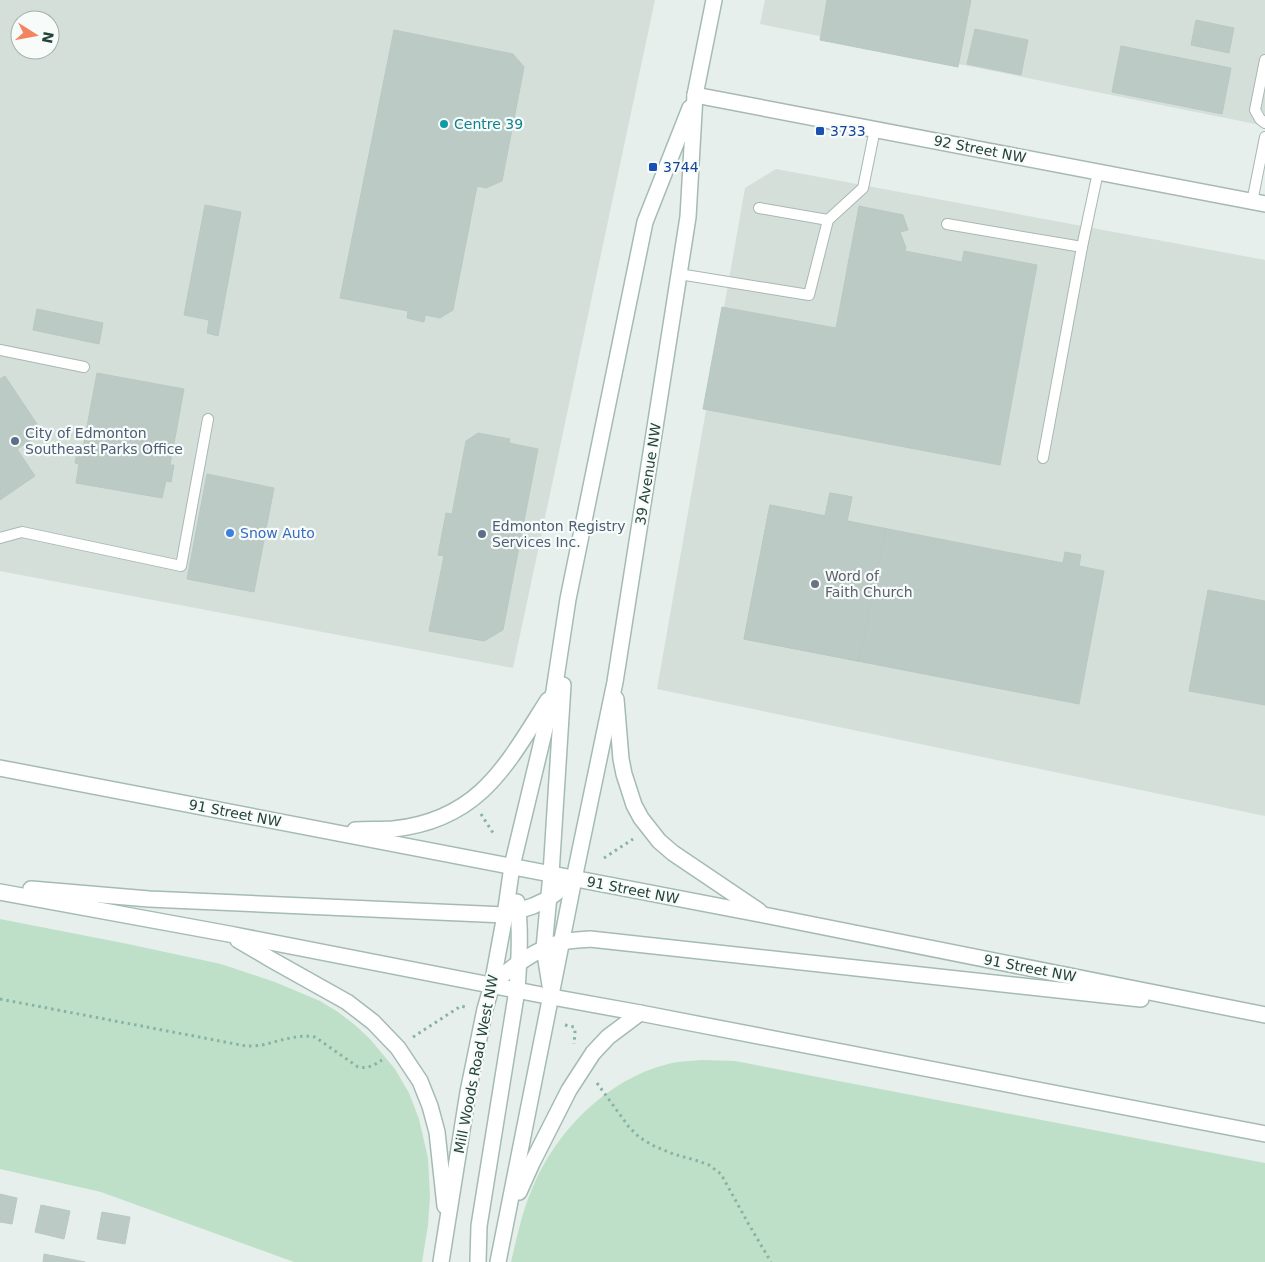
<svg xmlns="http://www.w3.org/2000/svg" width="1265" height="1262" font-family="'DejaVu Sans',sans-serif">
<style>
.built{fill:#d4dfda;fill-rule:evenodd}
.green{fill:#bfe0c8}
.building{fill:#bbcac4;stroke:#b8c9c2}
.lines{fill:none;stroke-linecap:round;stroke-linejoin:round}
.lane-casing{stroke:#a8b8b2;stroke-width:12}
.street-casing{stroke:#a8b8b2;stroke-width:18}
.secondary-casing{stroke:#a4bbb3;stroke-width:18}
.path{stroke:#86b3a5;stroke-width:3;stroke-dasharray:2.5 4;stroke-linecap:butt}
.lane{stroke:#fff;stroke-width:10}
.street{stroke:#fff;stroke-width:15}
.secondary{stroke:#fff;stroke-width:15}
.culture-dot{fill:#0f9aa8;stroke:#f7fbf9;stroke-width:2}
.transit-dot{fill:#1a4fb4;stroke:#f7fbf9;stroke-width:2}
.service-dot{fill:#5c6f8a;stroke:#f7fbf9;stroke-width:2}
.shop-dot{fill:#3f7fe0;stroke:#f7fbf9;stroke-width:2}
.worship-dot{fill:#6b7280;stroke:#f7fbf9;stroke-width:2}
.labels{text-anchor:middle;stroke-width:4.5;stroke-linejoin:round;paint-order:stroke}
.culture-label{font-size:14px;fill:#0d838f;stroke:#f7fbf9;text-anchor:start}
.transit-label{font-size:14px;fill:#164399;stroke:#f7fbf9;text-anchor:start}
.street-label{font-size:14px;fill:#24423a;stroke:#f7fbf9}
.service-label{font-size:14px;fill:#4e5e75;stroke:#f7fbf9;text-anchor:start}
.shop-label{font-size:14px;fill:#366cbe;stroke:#f7fbf9;text-anchor:start}
.worship-label{font-size:14px;fill:#5b616d;stroke:#f7fbf9;text-anchor:start}
</style>
<rect width="100%" height="100%" fill="#e6efeb"/>
<g class="built">
<path d="M0,0H655L513,668L0,571ZM20,20H50V50H20Z"/>
<polygon points="765,0 1265,0 1265,126 760,24"/>
<polygon points="776,169 1265,260 1265,816 657,689 745,188"/>
</g>
<g class="green">
<polygon points="0,919 128,944 221,964 275,982 320,1001 338,1012 355,1025 370,1039 395,1069 409,1093 419,1119 428,1158 430,1196 428,1225 422,1262 294,1262 101,1192 0,1169"/>
<path d="M702,1060L735,1061L1265,1163V1262H511C517,1237 522,1212 532,1189C555,1132 607,1079 668,1064C679,1061 691,1061 702,1060Z"/>
</g>
<g class="building">
<polygon points="827,0 971,0 958,67 820,40"/>
<polygon points="1196,20 1234,28 1229,53 1191,45"/>
<polygon points="975,29 1028,40 1021,75 967,64"/>
<polygon points="394,30 513,54 524,67 502,181 486,188 477,186 453,310 440,318 425,315 424,322 407,318 408,311 340,298"/>
<polygon points="1121,46 1231,68 1222,114 1112,92"/>
<polygon points="205,205 241,212 218,336 207,333 209,320 184,315"/>
<polygon points="859,206 903,215 908,230 900,232 906,248 905,251 962,262 964,251 1037,265 1000,465 703,409 722,307 836,328"/>
<polygon points="37,309 103,323 99,344 33,330"/>
<polygon points="97,373 184,389 170,465 174,465 171,482 166,481 162,498 76,483 79,464 75,463 78,447 83,448"/>
<polygon points="5,376 43,433 17,449 35,476 0,500 0,379"/>
<polygon points="478,433 510,439 509,443 538,449 503,630 484,641 429,631 444,556 438,555 446,513 452,514 466,441"/>
<polygon points="207,474 274,488 254,592 187,579"/>
<polygon points="830,493 852,497 847,521 1063,563 1065,552 1081,555 1079,566 1104,571 1079,704 744,639 770,505 825,516"/>
<polygon points="830,493 852,497 847,521 886,529 859,661 744,639 770,505 825,516"/>
<polygon points="1208,590 1265,601 1265,705 1189,691"/>
<polygon points="0,1194 17,1198 12,1224 0,1222"/>
<polygon points="41,1205 70,1211 64,1239 35,1232"/>
<polygon points="102,1212 130,1217 125,1244 97,1239"/>
<polygon points="44,1254 85,1262 43,1262"/>
</g>
<g class="lines">
<g class="lane-casing">
<g id="lane">
<polyline points="1265,60 1255,110 1260,119 1265,123"/>
<polyline points="1252,202 1265,137"/>
<polyline points="759,208 828,220"/>
<polyline points="947,224 1082,247"/>
<polyline points="679,274 809,295 828,220 863,188 875,129"/>
<polyline points="0,350 84,367"/>
<polyline points="1043,458 1082,247 1098,172"/>
<polyline points="0,538 22,532 181,566 208,419"/>
</g>
</g>
<g class="street-casing">
<polyline id="street" points="695,95 1265,204"/>
</g>
<g class="secondary-casing">
<g id="secondary">
<polyline points="616,699 621,759 624,774 634,805 641,818 659,841 673,853 759,911"/>
<polyline points="0,768 764,915 1265,1015"/>
<path d="M355,830C367,829 380,830 393,829C479,820 506,766 548,700"/>
<polyline points="31,889 149,899 505,915 533,906 548,899 574,879"/>
<polyline points="0,892 229,934 552,997 640,1013 1265,1134"/>
<polyline points="238,940 272,960 347,1002 373,1022 398,1048 420,1081 430,1106 437,1132 445,1206"/>
<path d="M492,985C508,969 539,947 562,942C571,940 581,940 590,939L1141,999"/>
<polyline points="550,985 544,948 551,874 563,685"/>
<polyline points="519,1192 532,1163 569,1090 593,1053 608,1037 640,1013"/>
<polyline points="441,1262 468,1092 485,1009 492,985 505,915 512,866 554,691 568,599 645,222 690,108"/>
<path d="M478,1262L479,1226L517,990C519,961 521,930 517,902"/>
<polyline points="498,1262 574,879 615,682 688,217 695,95 714,0"/>
</g>
</g>
<g class="path">
<polyline points="481,814 495,836"/>
<polyline points="604,858 633,839"/>
<path d="M0,999L246,1046C251,1046 257,1046 262,1045C280,1041 297,1034 315,1037L358,1067C368,1069 374,1065 382,1060"/>
<polyline points="565,1025 574,1027 575,1032 574,1044"/>
<polyline points="413,1037 461,1006 465,1007"/>
<polyline points="597,1083 629,1127 639,1137 652,1145 673,1154 695,1160 709,1165 721,1174 748,1223 771,1262"/>
</g>
<use href="#lane" class="lane"/>
<use href="#street" class="street"/>
<use href="#secondary" class="secondary"/>
</g>
<circle class="culture-dot" cx="444" cy="124" r="5"/>
<g class="transit-dot">
<rect x="815" y="126" width="10" height="10" rx="2.5"/>
<rect x="648" y="162" width="10" height="10" rx="2.5"/>
</g>
<g class="service-dot">
<circle cx="15" cy="441" r="5"/>
<circle cx="482" cy="534" r="5"/>
</g>
<circle class="shop-dot" cx="230" cy="533" r="5"/>
<circle class="worship-dot" cx="815" cy="584" r="5"/>
<g class="labels">
<g class="culture-label">
<text x="454" y="129">Centre 39</text>
</g>
<g class="transit-label">
<text x="830" y="136">3733</text>
<text x="663" y="172">3744</text>
</g>
<g class="street-label">
<text transform="translate(980 149) rotate(11)" y="5">92 Street NW</text>
<text transform="translate(648 474) rotate(-81)" y="5">39 Avenue NW</text>
<text transform="translate(235 813) rotate(11)" y="5">91 Street NW</text>
<text transform="translate(633 890) rotate(11)" y="5">91 Street NW</text>
<text transform="translate(1030 968) rotate(11)" y="5">91 Street NW</text>
<text transform="translate(476 1064) rotate(-79)" y="5">Mill Woods Road West NW</text>
</g>
<g class="service-label">
<text x="25" y="438">City of Edmonton<tspan x="25" dy="16">Southeast Parks Office</tspan></text>
<text x="492" y="531">Edmonton Registry<tspan x="492" dy="16">Services Inc.</tspan></text>
</g>
<g class="shop-label">
<text x="240" y="538">Snow Auto</text>
</g>
<g class="worship-label">
<text x="825" y="581">Word of<tspan x="825" dy="16">Faith Church</tspan></text>
</g>
</g>
<g transform="translate(35 35) rotate(101)"><circle r="24" fill="#f7fbf9" stroke="#a3b1ad"/>
<path d="M0-4L9 19L0 12L-9 19Z" fill="#f4845f"/>
<text y="-8" font-size="14" font-weight="bold" text-anchor="middle" fill="#24423a">N</text>
</g>
</svg>
